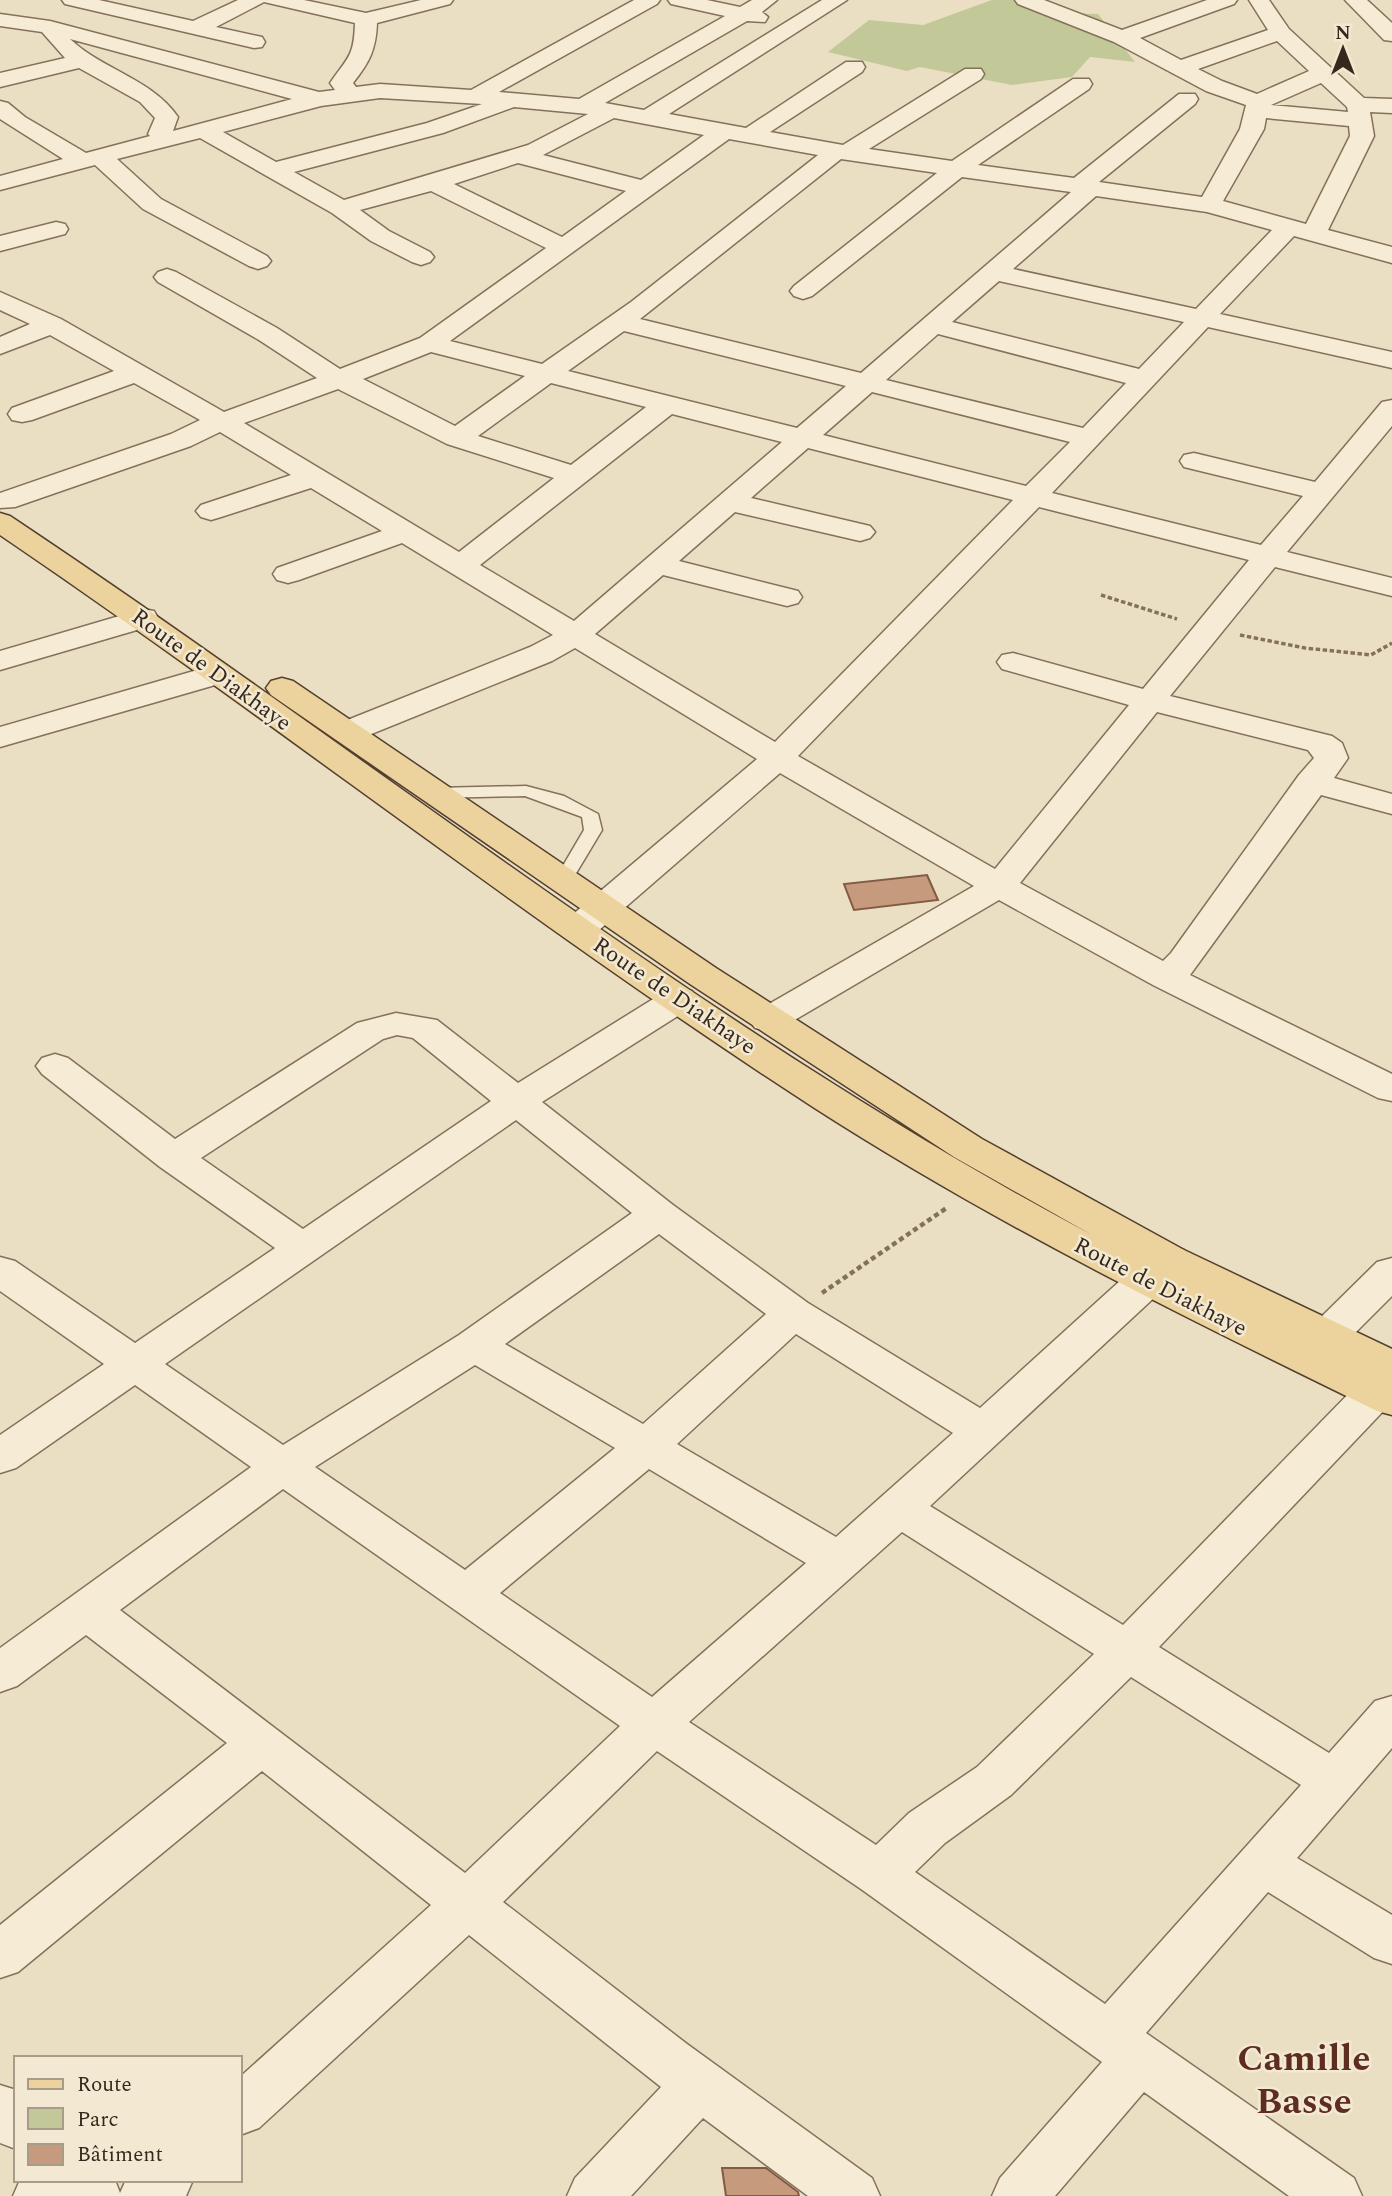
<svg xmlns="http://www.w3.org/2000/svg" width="1392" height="2196" font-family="Spectral,serif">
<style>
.green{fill:#c3c898}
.building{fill:#c69a7c;stroke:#815b43;stroke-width:2}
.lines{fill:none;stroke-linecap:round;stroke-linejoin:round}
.service-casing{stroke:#84715b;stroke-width:3}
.minor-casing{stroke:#84715b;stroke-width:3}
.primary-casing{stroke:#523f2f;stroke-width:3}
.path-far1{stroke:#84715b;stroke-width:3.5;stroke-dasharray:4.5 2.5;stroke-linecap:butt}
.path{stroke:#84715b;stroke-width:4.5;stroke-dasharray:5 3.5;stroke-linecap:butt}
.service{fill:#f6ecd6;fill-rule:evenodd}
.minor{fill:#f6ecd6;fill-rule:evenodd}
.primary{fill:#ecd39e;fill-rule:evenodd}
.labels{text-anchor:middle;stroke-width:5;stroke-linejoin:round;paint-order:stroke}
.street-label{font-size:23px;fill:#35291e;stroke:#f3e9d2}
.near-district-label{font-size:37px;font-weight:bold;fill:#5e2d21;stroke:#f3e9d2}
</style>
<rect width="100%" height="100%" fill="#ebdfc3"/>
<polygon class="green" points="992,0 1031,0 1061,13 1098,14 1135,62 1090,57 1072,77 1012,85 920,67 907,71 828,52 869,20 923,25"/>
<g class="building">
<polygon points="927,875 938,900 854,910 844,884"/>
<polygon points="722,2168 766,2168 798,2192 799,2196 726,2196"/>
</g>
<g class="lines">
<g class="service-casing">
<polygon id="service" points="526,786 564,796 598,814 602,830 569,885 563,886 554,881 584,830 582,817 525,796 435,798 427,793 435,788"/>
</g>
<g class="minor-casing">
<g id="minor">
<path d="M62,0H99L193,21L238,0H304L366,13L421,0H453L450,4L377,23C376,50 369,63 353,83L356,87L380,84L471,90L634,0H660L657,4L499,92L579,99L725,16L671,4L668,0H707L740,7L752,0H777L762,12L768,17L765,22L747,21L605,103L644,110L822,0H847L669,114L746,128L846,62H862L865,67L862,72L770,132L843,145L965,69H981L984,74L981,79L869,149L952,161L1073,79H1089L1092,84L1089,89L978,165L1074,178L1179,94H1195L1198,99L1195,104L1099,182L1202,197L1240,129L1246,105L1206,91L1114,42L1018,4L1015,0H1044L1122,30L1207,0H1237L1234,4L1140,38L1181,60L1268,30L1249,0H1269L1289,29L1364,98L1392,99V113L1370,112L1374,136L1328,230L1392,247V263L1294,236L1220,314L1392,352V368L1208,327L1052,493L1261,545L1303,496L1184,467L1180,461L1184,455L1194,453L1315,482L1382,402L1392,400V426L1287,552L1392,578V596L1275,567L1170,696L1332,736L1342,743L1348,758L1334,778L1392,794V814L1321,795L1190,975L1392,1074V1101L1378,1098L1153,985L999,900L781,1028L768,1031L755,1028L749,1020L755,1012L974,886L780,773L591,937L578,940L565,937L560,929L565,921L757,759L575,648L552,661L359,739L347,742L335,739L331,732L335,725L530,647L553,635L402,543L299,580L288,583L277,580L273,574L277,568L382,531L311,488L221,517L211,520L201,517L196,511L201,505L291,475L220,432L191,446L15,507L0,508V493L171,434L200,420L134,383L32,420L22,422L12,420L8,414L12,408L114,371L50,335L0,354V337L30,324L0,310V292L61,319L224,412L317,378L259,340L158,282L154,277L158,272L167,269L176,272L277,328L340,369L420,338L546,248L431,191L360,210L389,231L430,252L434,257L430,262L421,265L412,262L371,241L332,213L200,138L117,159L161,199L267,256L271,261L267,266L258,269L249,266L143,209L95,165L0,190V176L63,159L0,119V101L8,103L25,117L86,153L150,136L148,134L155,118L140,102L79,68L0,87V73L65,58L42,32L0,26V14L50,21L319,92L335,90L330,83C348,57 354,57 355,23L264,2L216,27L262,37L265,42L262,47L254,48L65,4ZM70,39L292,99L173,131L178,117C152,79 103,70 70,39ZM1277,41L1309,71L1257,94L1222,81L1198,69ZM1321,83L1347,107L1348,112L1271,105ZM380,98L482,104L427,123L276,162L223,132L321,106ZM514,107L588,114L528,145L344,200L294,172L443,133ZM614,118L704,135L641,180L543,155ZM1266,118L1349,126L1350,136L1306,224L1223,201L1264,129ZM729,139L818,155L631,302L542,364L450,341ZM841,159L937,173L794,286L790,291L794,296L803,299L812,296L962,177L1071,192L861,373L640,319ZM518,163L626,191L562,237L454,184ZM1096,196L1207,212L1272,230L1196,309L1013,269ZM999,281L1184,322L1139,369L952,322ZM624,331L846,386L797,428L568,371ZM938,334L1126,383L1083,428L886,380ZM431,352L525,376L455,426L363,379ZM551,383L646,407L571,465L478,436ZM338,389L447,444L554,478L459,552L244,423ZM872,392L1070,442L1026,486L823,435ZM672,414L782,442L574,621L480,565ZM808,448L1013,500L775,742L595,634L663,575L787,606L798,603L802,597L798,591L679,561L735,512L860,541L870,538L875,532L870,526L751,498ZM1039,507L1249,560L1143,689L1013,653L1002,655L997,662L1002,669L1129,705L995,869L798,756ZM1157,712L1308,750L1314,758L1299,775L1171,953L1163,961L1020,883Z"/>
<polygon points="1345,0 1367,0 1392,23 1392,41 1384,40"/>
<polygon points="56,222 65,224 68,229 65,234 0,251 0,236"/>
<polygon points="143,609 154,611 158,618 154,625 0,670 0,651"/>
<polygon points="218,664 229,667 234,674 229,681 0,747 0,727"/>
<path d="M679,988L692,991L697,999L692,1007L542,1102L673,1205L808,1303L980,1408L1154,1250L1169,1246L1184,1250L1190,1260L1184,1270L930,1506L1123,1625L1360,1382L1375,1378L1392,1385L1390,1404L1159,1647L1329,1753L1375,1701L1392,1696V1748L1297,1858L1392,1915V1964L1374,1958L1268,1892L1146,2033L1354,2178L1362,2196H1289L1144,2092L1055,2196H992L1000,2178L1102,2062L861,1889L657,1751L503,1902L687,2044L872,2178L880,2196H808L703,2118L631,2196H567L575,2178L661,2087L469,1935L259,2128L240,2135V2077L431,1905L262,1771L18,1972L0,1978V1925L227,1743L86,1635L17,1686L0,1692V1648L251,1467L135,1385L16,1468L0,1473V1435L104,1364L0,1291V1257L15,1261L135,1343L275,1248L160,1167L42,1074L36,1066L42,1058L55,1054L68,1058L175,1139L357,1023L396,1013L437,1020L518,1083L666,991ZM397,1035L413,1038L491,1101L303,1229L201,1158L383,1039ZM516,1120L632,1213L459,1335L283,1445L165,1364ZM659,1234L766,1314L643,1424L505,1344ZM796,1334L953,1433L836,1537L677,1444ZM475,1365L615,1448L465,1570L315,1467ZM649,1469L806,1563L652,1697L500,1593ZM283,1489L620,1726L465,1873L120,1610ZM902,1532L1094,1654L977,1767L909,1813L876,1845L689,1722ZM1131,1677L1301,1785L1105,2004L915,1872L945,1843L1011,1795Z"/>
<polygon points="1392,1258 1392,1296 1342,1346 1327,1351 1312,1346 1306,1336 1312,1326 1377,1262"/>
<polygon points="0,2085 16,2090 16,2149 0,2143"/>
<polygon points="20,2180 115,2180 120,2193 126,2180 193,2180 186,2196 13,2196"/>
</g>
</g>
<g class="primary-casing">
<path id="primary" d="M0,513L10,516C371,756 709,1031 1092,1235L954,1157L690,984L271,695L266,688L271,681L282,678L293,681L716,968L982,1139L1184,1250L1392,1349V1415L1377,1411C1184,1317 993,1223 813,1107C535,927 274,721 0,535Z"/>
</g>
<g class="path-far1">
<polyline points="1101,595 1177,619"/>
<polyline points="1240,635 1305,648 1371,655 1392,643"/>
</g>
<polyline class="path" points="822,1293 948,1207"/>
<use href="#service" class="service"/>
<use href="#minor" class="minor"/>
<use href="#primary" class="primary"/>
</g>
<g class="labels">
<g class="street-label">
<text transform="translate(212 669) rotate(36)" y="8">Route de Diakhaye</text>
<text transform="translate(675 995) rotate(34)" y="8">Route de Diakhaye</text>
<text transform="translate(1161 1286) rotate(27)" y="8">Route de Diakhaye</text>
</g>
<g class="near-district-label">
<text x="1304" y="2070">Camille<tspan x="1304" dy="43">Basse</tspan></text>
</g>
</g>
<rect x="14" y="2056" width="228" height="126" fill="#f3e9d2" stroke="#a79c8a" stroke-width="2"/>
<rect x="28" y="2079" width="35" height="10" fill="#ecd39e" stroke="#a79c8a" stroke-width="2"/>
<text x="77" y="2091" font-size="21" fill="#35291e">Route</text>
<rect x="28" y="2108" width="35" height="21" fill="#c3c898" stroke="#a79c8a" stroke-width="2"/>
<text x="77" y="2126" font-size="21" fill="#35291e">Parc</text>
<rect x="28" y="2144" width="35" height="21" fill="#c69a7c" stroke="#a79c8a" stroke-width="2"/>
<text x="77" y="2161" font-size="21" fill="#35291e">Bâtiment</text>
<g transform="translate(1343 49)" stroke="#f3e9d2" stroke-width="5" paint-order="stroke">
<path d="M0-5L12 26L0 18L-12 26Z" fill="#35291e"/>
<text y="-10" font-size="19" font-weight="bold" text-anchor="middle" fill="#35291e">N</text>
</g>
</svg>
